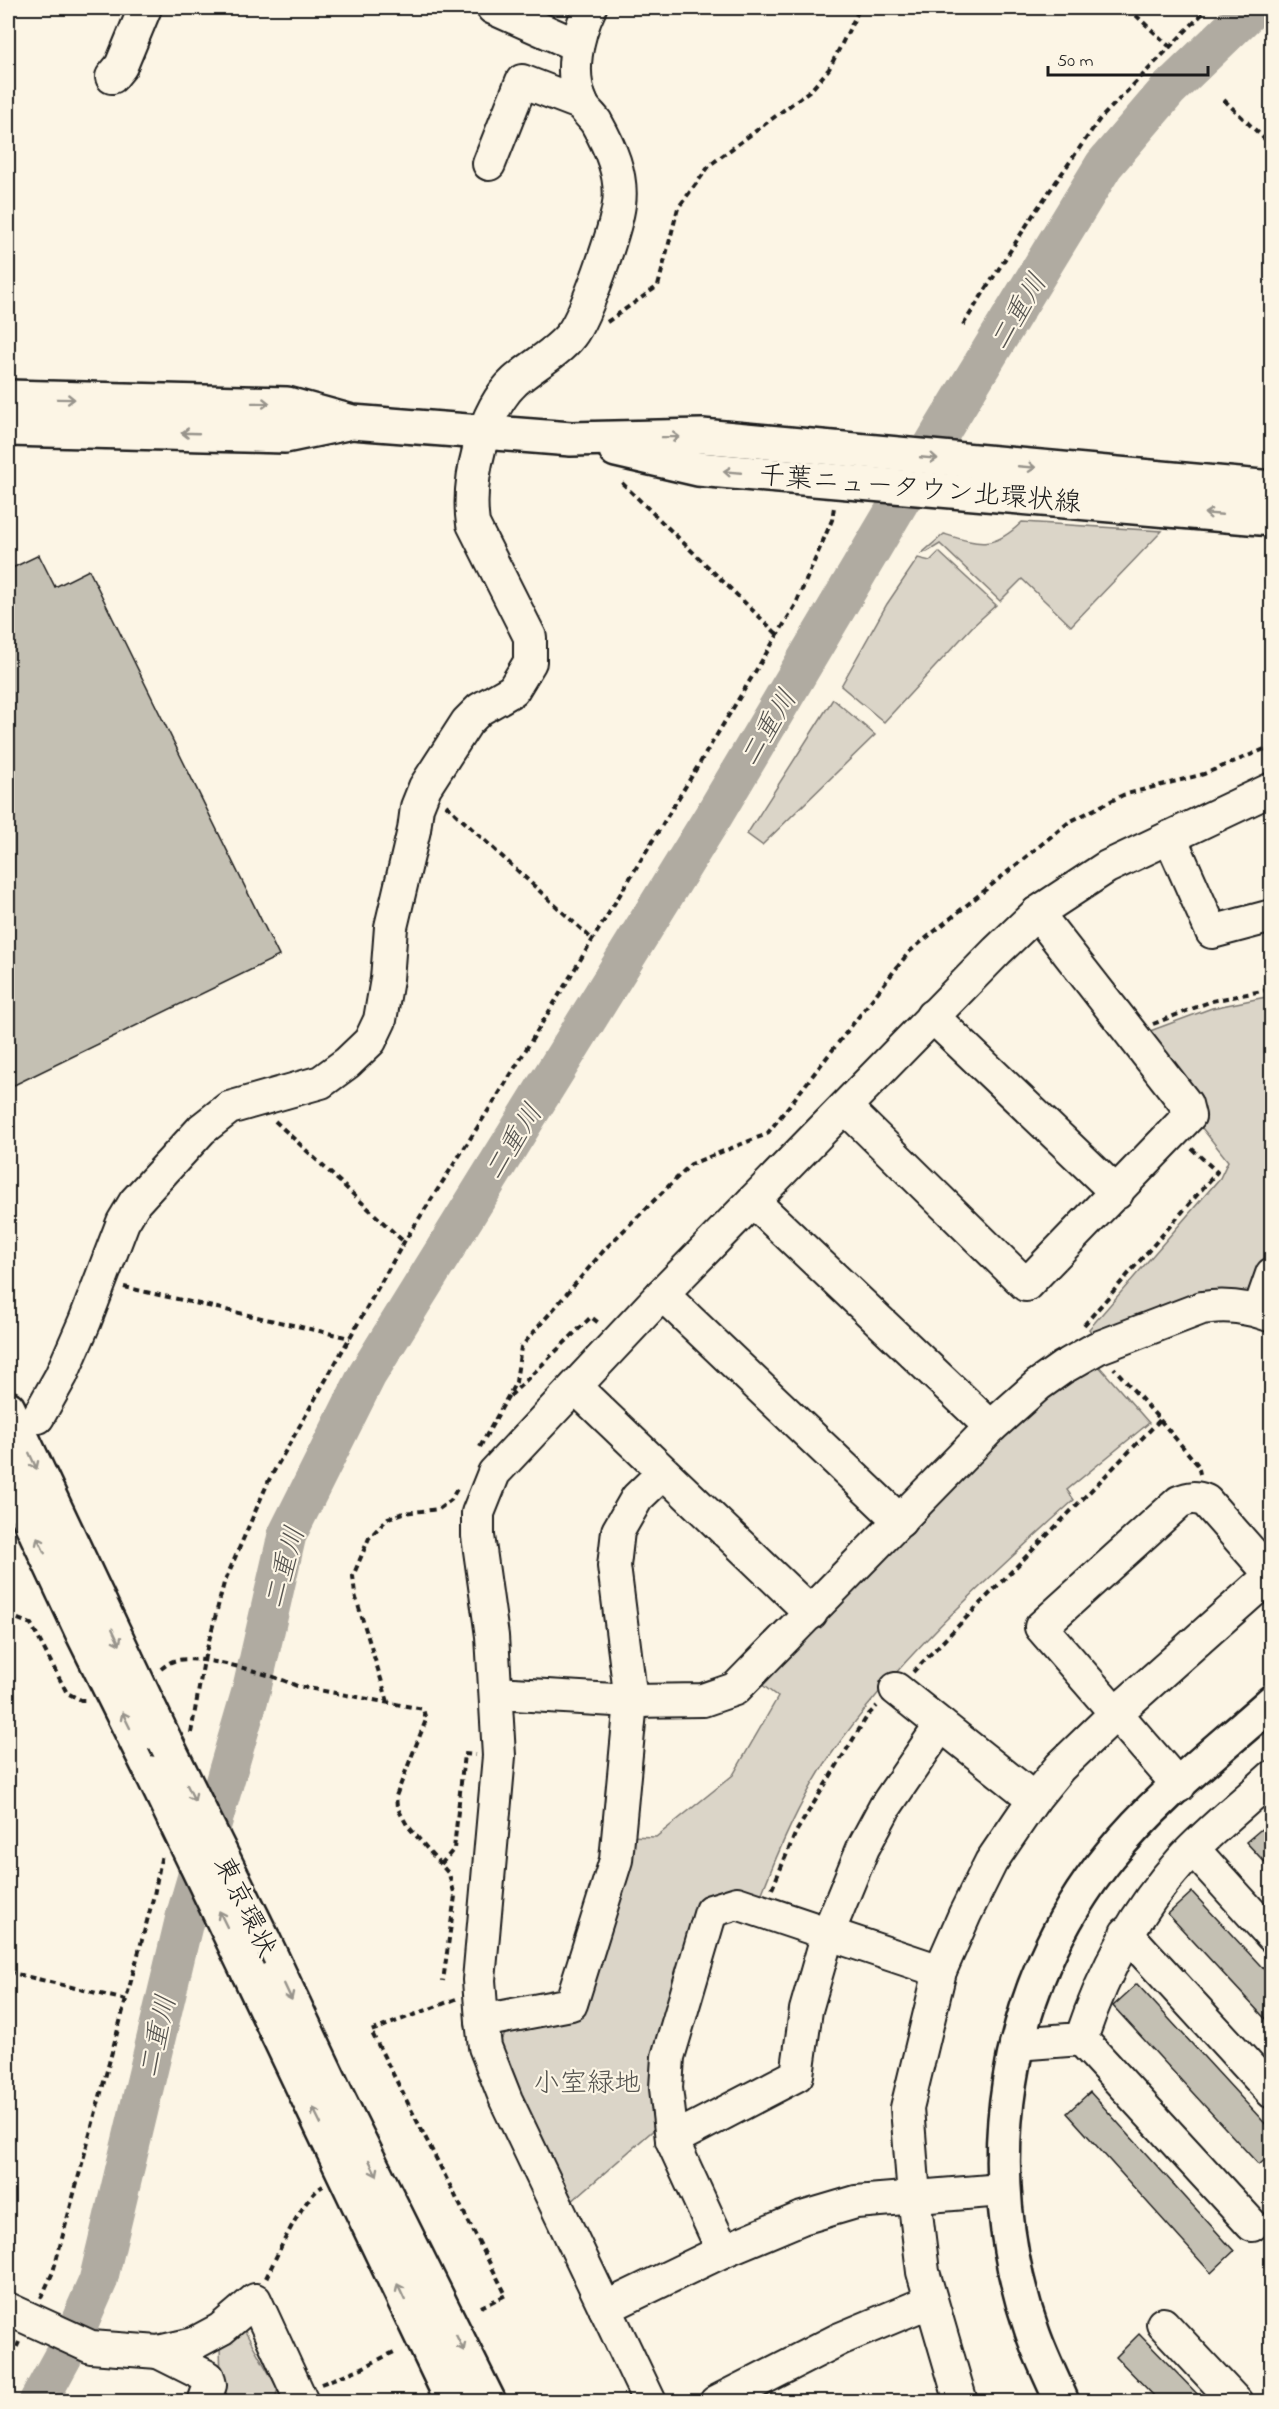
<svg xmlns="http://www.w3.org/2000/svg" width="1279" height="2409" font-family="'Indie Flower','Klee One',sans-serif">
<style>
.green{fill:#dbd5c8;stroke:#7c7872;stroke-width:1.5}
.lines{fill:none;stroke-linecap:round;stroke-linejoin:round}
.river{stroke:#b0aba1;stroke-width:39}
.building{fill:#c4c0b3;stroke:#1c1c1c;stroke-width:1.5}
.minor-casing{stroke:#1c1c1c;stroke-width:36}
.major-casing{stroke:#1c1c1c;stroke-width:38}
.highway-casing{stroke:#1c1c1c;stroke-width:38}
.path{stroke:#1c1c1c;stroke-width:4;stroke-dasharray:6 4.5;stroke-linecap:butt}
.minor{stroke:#fcf5e5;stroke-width:32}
.major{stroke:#fcf5e5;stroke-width:33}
.highway{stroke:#fcf5e5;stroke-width:33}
.highway-bridge-casing{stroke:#1c1c1c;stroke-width:38;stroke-linecap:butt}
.highway-bridge{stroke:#fcf5e5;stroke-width:33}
.oneway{stroke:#97938b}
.labels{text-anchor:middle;stroke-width:4.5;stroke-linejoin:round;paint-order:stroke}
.street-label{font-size:27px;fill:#1c1c1c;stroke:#fcf5e5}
.park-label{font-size:27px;fill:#555450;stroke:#fcf5e5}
.water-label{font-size:28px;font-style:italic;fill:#575551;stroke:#fcf5e5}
</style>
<rect width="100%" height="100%" fill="#fcf5e5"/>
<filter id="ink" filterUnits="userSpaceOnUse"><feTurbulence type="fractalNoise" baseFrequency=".0167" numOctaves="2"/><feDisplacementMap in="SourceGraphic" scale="12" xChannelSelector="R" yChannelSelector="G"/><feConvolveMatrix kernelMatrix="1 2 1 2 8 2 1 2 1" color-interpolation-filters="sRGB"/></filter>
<g filter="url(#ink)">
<g class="green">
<path d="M1022,522L1162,531L1071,626L1022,579L1000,601L940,544L927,552L922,553L944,534C980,545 993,550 1022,522Z"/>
<polygon points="939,552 996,605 972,627 884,722 841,686 887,604 918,558 930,561"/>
<polygon points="833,699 875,735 762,845 747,834"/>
<polygon points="1271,996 1272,1250 1258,1284 1246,1295 1094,1337 1089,1329 1220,1178 1228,1161 1195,1119 1142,1034 1212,1008"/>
<path d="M1098,1365L1149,1423L1067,1490L1074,1500C987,1579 897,1659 830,1756C800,1800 779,1849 760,1898L730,1888L702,1903L658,2126L571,2202L518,2093L500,2041L510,2028L582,2014L628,1836L656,1837L733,1775L778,1697L761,1684L1002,1437L1048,1395Z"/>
<polygon points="243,2328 278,2389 274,2401 215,2402 221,2380 220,2346"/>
</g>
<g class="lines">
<polyline class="river" points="38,2402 73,2338 98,2281 185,1917 252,1688 287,1535 367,1375 714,815 944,427 1104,165 1168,90 1253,8"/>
</g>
<g class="building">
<polygon points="39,555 55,587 89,570 279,956 8,1088 8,570"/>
<polygon points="1272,1820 1272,1870 1246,1842"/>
<polygon points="1192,1892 1272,1978 1272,2026 1168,1914"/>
<polygon points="1137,1984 1272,2131 1272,2153 1259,2165 1113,2006"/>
<polygon points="1090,2092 1234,2251 1211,2273 1067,2113"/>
<polygon points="1139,2334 1205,2402 1160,2402 1116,2357"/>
</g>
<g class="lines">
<g class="minor-casing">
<g id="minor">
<polyline points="493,8 576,45"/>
<polyline points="112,77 121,66 145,8"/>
<polyline points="489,164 522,81 582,104"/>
<polyline points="1170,837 1212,932 1272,916"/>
<polyline points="932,1016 1117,1193"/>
<polyline points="845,1107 1026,1285 1189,1116 1186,1104 1037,913"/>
<polyline points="753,1201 991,1427"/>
<polyline points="662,1294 900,1521"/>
<polyline points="1259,1311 1272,1274"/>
<polyline points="575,1387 811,1613"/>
<path d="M38,1417L61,1376L85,1321L123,1222L135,1202L202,1129L229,1108L321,1082L347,1063L370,1041L380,1020L387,979L391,927L414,830L417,807L425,787L467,722L480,709L513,690L530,662V637L473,524C467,482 482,411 515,381C533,365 556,354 571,335C586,316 616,229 619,204C623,175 610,147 596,122C592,116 585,111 582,104C568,74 577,35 590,8"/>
<polyline points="663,1473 637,1498 618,1531 614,1566 631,1701 616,1860 571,2004 482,2021 479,1980 499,1756 492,1636 478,1536 478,1513 494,1473 662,1294 997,951 1037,913 1107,867 1272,789"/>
<polyline points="896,1689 1034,1799"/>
<path d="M496,1693L631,1701L703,1700L735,1689L991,1427L1038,1385L1062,1368L1097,1348L1202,1308C1227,1304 1248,1307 1272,1316"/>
<path d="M1179,1786L1041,1627L1179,1502C1190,1497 1196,1497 1206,1501L1272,1576"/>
<polyline points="1193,1849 1272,1936"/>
<polyline points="1126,1933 1272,2092"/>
<polyline points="482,2021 485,2047 506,2100 650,2402"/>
<polyline points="1081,2039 1252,2225"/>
<path d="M1016,2044L1081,2039C1103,1973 1134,1913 1181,1861C1208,1831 1242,1805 1272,1777"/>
<polyline points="672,2140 797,2075 806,2010 828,1933 863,1848 885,1807 941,1725"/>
<polyline points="723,2251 672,2140 666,2088 668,2057 711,1911 737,1903 940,1971"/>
<polyline points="605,2308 723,2251 802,2218 856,2202 1002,2190"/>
<polyline points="8,2309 91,2347 158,2352 193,2344 221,2329 255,2300 302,2402"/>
<polyline points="1163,2324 1236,2402"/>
<polyline points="158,2352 208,2377 210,2385 204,2402"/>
<polyline points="716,2402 840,2339 931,2301"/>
<polyline points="961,2402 923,2272 914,2196 907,2108 940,1971 965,1914 991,1862 1034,1799 1060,1767 1116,1713 1271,1575"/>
</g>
</g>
<g class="major-casing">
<g id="major">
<polyline points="8,397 287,404 352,422 571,439 702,436 1272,488"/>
<polyline points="8,429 285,436 347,423"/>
<polyline points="616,450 698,469 1272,519"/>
<path d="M1062,2402C1052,2378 1040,2355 1032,2331C976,2170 1002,1987 1110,1855C1156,1798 1217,1751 1272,1702"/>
</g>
</g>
<g class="highway-casing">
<g id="highway">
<polyline points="8,1408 165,1741"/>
<polyline points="8,1473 83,1634 152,1773"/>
<polyline points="263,1939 336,2094 489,2402"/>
<polyline points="248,1972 453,2402"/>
</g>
</g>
<g class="path">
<polyline points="1128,8 1169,46"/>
<polyline points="1224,100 1272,146"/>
<polyline points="607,322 658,286 678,208 710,165 812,89 829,69 860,8"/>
<polyline points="963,325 1035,212 1099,120 1208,8"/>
<polyline points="622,483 777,634"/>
<polyline points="446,805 592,939"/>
<polyline points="1153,1024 1212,1001 1272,989"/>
<polyline points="275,1121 404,1242"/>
<polyline points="124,1287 350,1338"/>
<polyline points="1084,1325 1217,1172 1191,1148"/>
<polyline points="510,1396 591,1317 600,1324"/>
<polyline points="1160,1420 1198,1465 1200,1474"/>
<polyline points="480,1447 516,1382 521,1347 606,1248 691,1164 767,1134 909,952 1069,822 1123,795 1204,774 1272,746"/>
<polyline points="8,1615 31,1624 67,1693 81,1700 88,1700"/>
<path d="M161,1669C166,1665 171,1661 177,1660C205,1655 271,1674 297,1686L423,1709L426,1720L396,1796L397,1807L407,1825L449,1874L455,1896L443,1981"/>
<polyline points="913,1672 1160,1420 1114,1368"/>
<polyline points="388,1702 355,1595 353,1576 369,1538 388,1518 404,1513 439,1509 451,1500 458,1487"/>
<polyline points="191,1733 204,1660 224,1583 269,1480 404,1242 502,1089 795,606 832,520 834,507"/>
<polyline points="441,1864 454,1849 464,1754 475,1755"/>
<polyline points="772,1889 796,1832 868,1715 877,1706"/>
<polyline points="8,1972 126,2000"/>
<polyline points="456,1999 371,2031 506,2295 481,2307"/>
<path d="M266,2278C278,2254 301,2199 323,2186"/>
<polyline points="41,2298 53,2272 154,1895 162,1854"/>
<polyline points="8,2366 19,2342"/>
<polyline points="321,2384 362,2368 394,2352"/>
</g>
<use href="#minor" class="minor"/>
<use href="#major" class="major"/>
<use href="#highway" class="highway"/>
<g class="highway-bridge-casing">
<g id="highway-bridge">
<polyline points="165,1741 263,1939"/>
<polyline points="152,1773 248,1972"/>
</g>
</g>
<use href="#highway-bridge" class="highway-bridge"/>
</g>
<defs><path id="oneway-shaft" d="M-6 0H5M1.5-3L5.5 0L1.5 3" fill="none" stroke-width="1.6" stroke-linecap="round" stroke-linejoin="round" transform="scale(1.5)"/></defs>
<g class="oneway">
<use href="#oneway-shaft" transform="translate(66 399) rotate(1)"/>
<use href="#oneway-shaft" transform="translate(261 403) rotate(1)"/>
<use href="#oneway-shaft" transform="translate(190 433) rotate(-178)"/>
<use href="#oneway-shaft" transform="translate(671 437) rotate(-1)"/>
<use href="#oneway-shaft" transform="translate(929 458) rotate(5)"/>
<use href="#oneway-shaft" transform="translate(1027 467) rotate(5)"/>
<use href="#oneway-shaft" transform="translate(732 472) rotate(-175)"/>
<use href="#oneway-shaft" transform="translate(1213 514) rotate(-175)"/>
<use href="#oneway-shaft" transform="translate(33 1461) rotate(65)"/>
<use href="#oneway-shaft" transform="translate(41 1545) rotate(-115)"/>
<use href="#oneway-shaft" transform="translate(116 1637) rotate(65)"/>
<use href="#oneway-shaft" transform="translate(126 1720) rotate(-116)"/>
<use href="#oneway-shaft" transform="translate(191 1793) rotate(64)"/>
<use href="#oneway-shaft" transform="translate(223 1919) rotate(-116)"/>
<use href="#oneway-shaft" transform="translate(288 1992) rotate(65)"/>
<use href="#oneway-shaft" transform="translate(317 2116) rotate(-116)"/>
<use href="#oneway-shaft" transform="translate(373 2168) rotate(64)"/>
<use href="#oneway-shaft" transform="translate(401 2292) rotate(-115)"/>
<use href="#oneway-shaft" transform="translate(460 2343) rotate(64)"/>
</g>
</g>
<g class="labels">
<g class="street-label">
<text transform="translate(920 488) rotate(5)" y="9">千葉ニュータウン北環状線</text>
<text transform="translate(246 1906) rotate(64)" y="9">東京環状</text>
</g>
<g class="park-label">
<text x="587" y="2091">小室緑地</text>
</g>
<g class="water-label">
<text transform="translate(1017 311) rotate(-59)" y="10">二重川</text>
<text transform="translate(767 727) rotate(-59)" y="10">二重川</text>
<text transform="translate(512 1141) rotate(-58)" y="10">二重川</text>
<text transform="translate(283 1567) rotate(-74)" y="10">二重川</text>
<text transform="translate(156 2036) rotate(-77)" y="10">二重川</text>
</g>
</g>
<rect width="1279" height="2409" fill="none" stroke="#fcf5e5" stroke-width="30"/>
<rect x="15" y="15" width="1249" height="2379" fill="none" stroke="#1c1c1c" stroke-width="2" filter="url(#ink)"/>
<path d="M1048 66v9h160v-9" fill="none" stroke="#1c1c1c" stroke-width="3"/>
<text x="1057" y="66" font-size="18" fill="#1c1c1c" stroke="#fcf5e5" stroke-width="4.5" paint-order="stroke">50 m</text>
</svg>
